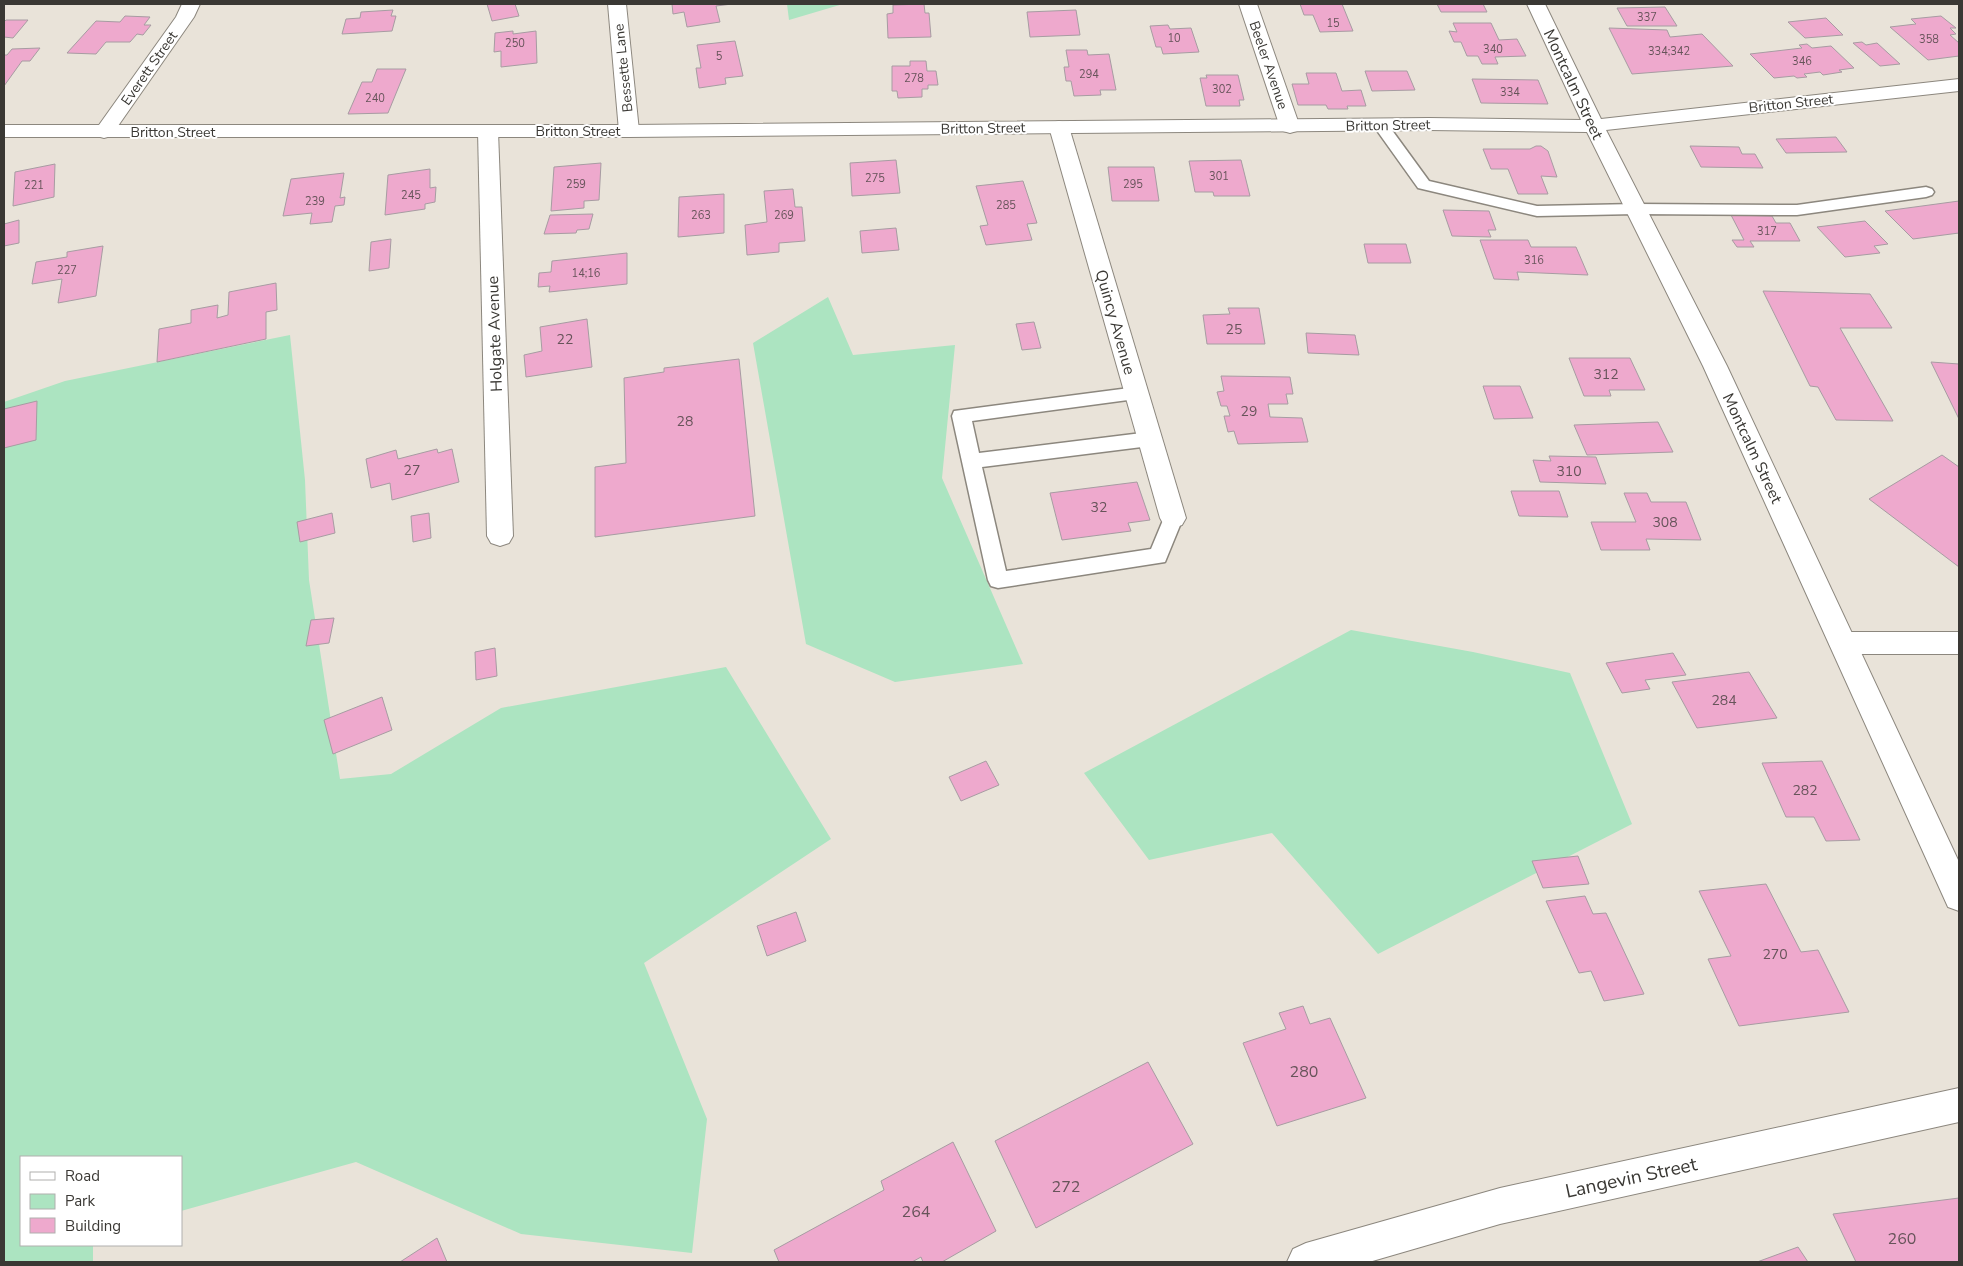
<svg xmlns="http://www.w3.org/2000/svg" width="1963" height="1266" font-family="'Nunito Sans',sans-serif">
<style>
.green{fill:#ace4c1}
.building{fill:#eea9cd;stroke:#a79ca2}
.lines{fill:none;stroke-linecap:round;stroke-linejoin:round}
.lane-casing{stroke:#8c877e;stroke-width:3}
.street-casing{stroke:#8c877e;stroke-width:2}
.secondary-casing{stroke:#8c877e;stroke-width:2}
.lane{fill:#fff;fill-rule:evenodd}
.street{fill:#fff;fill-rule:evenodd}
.secondary{fill:#fff;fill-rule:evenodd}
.labels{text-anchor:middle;stroke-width:4;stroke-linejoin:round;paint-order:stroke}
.far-number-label{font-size:11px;fill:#67545a}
.far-street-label{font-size:14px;fill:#3a3834;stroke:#fff}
.number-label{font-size:14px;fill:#67545a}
.street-label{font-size:16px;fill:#3a3834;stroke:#fff}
.near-number-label{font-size:16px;fill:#67545a}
.near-street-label{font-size:19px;fill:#3a3834;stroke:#fff}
</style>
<rect width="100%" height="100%" fill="#e9e3d9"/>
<g class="green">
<polygon points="787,4 843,4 789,20"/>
<polygon points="828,297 853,355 955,345 942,478 1023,664 895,682 806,644 753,343"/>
<polygon points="290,335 305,480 309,580 340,779 391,774 501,708 726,667 831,839 644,963 707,1119 692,1253 521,1234 356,1162 181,1211 181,1157 21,1157 21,1245 93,1245 93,1262 4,1262 4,402 65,381"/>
<polygon points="1351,630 1473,652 1570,673 1632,824 1378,954 1272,833 1149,860 1084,773"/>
</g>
<g class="building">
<polygon points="487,4 515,4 519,16 492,21"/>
<polygon points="672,4 732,4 716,6 720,22 687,27 684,12 673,14"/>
<polygon points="924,4 925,13 929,13 931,37 888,38 887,14 893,13 893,5"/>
<polygon points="1300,4 1342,4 1353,31 1320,32 1313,15 1304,15"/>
<polygon points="1437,4 1483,4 1487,12 1441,12"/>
<polygon points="1665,7 1677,26 1627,26 1617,8"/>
<polygon points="393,10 391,16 396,16 392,31 342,34 346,19 360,18 361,12"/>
<polygon points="1076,10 1080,35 1030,37 1027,12"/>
<polygon points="125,16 150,17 144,25 151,25 143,35 137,34 130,42 106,42 96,54 67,53 96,21 120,22"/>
<polygon points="1941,16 1956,28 1950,28 1956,34 1950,35 1959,43 1959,56 1928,60 1890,27 1916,24 1911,19"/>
<polygon points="1826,18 1843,35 1805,38 1788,22"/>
<polygon points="6,20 28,20 13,38 4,37 4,22"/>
<polygon points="1453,23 1491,23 1499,40 1517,39 1526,56 1495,57 1498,64 1482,64 1478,56 1467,56 1461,42 1454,42 1449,31 1457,32"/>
<polygon points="1168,25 1170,29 1191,28 1199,52 1163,54 1161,47 1156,47 1150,26"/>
<polygon points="1609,28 1667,30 1670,37 1702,34 1733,66 1632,74"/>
<polygon points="513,31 513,34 536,31 537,63 501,67 501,51 494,52 495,33"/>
<polygon points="735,41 743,76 725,78 726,84 699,88 696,68 701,68 697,45"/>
<polygon points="1862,42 1866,45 1877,43 1900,64 1880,66 1853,43"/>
<polygon points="1807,44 1812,48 1831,46 1854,68 1839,70 1842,72 1823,75 1820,72 1804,74 1807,77 1797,78 1794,76 1774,78 1750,54 1802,48 1799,45"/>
<polygon points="40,48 30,61 22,61 4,86 4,55 7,55 12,49"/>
<polygon points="1066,50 1087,50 1088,55 1109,54 1116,90 1100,90 1101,95 1074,96 1071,81 1066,81 1064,67 1069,67"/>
<polygon points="910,61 926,61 927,71 936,71 938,85 928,85 928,89 922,89 922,97 898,98 897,91 892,91 892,66 910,66"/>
<polygon points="377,69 406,69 388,113 348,114 362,82 372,82"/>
<polygon points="1365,71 1407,71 1415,90 1372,91"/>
<polygon points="1306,73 1336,73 1342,91 1361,90 1366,106 1347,106 1348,109 1328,109 1326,105 1298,105 1292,84 1309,84"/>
<polygon points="1206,75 1238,75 1244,100 1239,100 1240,106 1206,106 1200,78 1207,78"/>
<polygon points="1472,79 1538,80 1548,104 1481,103"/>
<polygon points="1836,137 1847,152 1786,153 1776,139"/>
<polygon points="1536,146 1541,146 1548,151 1557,177 1541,176 1548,194 1518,194 1508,169 1491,169 1483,149 1530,149"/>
<polygon points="1690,146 1739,147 1742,154 1755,154 1763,168 1701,167"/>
<polygon points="896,160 900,193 852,196 850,163"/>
<polygon points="1241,160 1250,196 1214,196 1213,192 1195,192 1189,161"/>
<polygon points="601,163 599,200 584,201 584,208 551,211 554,167"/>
<polygon points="55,164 54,197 13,206 15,172"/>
<polygon points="1108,167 1154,167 1159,201 1112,201"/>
<polygon points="430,169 430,188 436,187 435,202 425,204 425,209 385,215 388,175"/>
<polygon points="344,173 340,198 345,197 344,205 335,206 332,222 310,224 312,213 283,216 291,179"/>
<polygon points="1023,181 1037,223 1027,224 1032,240 986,245 980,226 988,225 976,186"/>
<polygon points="793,189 795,207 802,207 805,241 779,243 779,252 747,255 745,225 767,222 764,191"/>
<polygon points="724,194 724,233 678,237 679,197"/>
<polygon points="1959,201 1959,233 1913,239 1885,211"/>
<polygon points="1443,210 1489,211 1496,230 1488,230 1491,237 1452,236"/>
<polygon points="593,214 589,229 577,230 576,233 544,234 550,215"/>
<polygon points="1731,215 1772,216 1776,223 1790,223 1800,241 1750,241 1754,247 1737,247 1732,240 1744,240"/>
<polygon points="19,220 19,243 4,246 4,224"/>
<polygon points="1865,221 1888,244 1874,246 1880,253 1845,257 1817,227"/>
<polygon points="896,228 899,250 862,253 860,231"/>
<polygon points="391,239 389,268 369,271 371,242"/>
<polygon points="1480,240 1528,240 1531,247 1576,247 1588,275 1517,272 1519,280 1494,279"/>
<polygon points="1364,244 1406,244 1411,263 1368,263"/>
<polygon points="103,246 96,296 58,303 62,279 32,284 36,262 67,257 67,252"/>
<polygon points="627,253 627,284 549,292 550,286 538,287 539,273 551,272 552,261"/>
<polygon points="276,283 277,310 266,312 266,339 157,362 159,329 191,323 191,310 218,305 217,318 228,315 229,292"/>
<polygon points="1763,291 1870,294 1892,328 1840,328 1893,421 1836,420 1818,387 1810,386"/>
<polygon points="1228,308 1259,308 1265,344 1207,344 1203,315 1230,314"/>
<polygon points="587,319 592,367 526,377 524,355 542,351 540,327"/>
<polygon points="1034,322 1041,348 1022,350 1016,324"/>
<polygon points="1306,333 1355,335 1359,355 1308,353"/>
<polygon points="1569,358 1630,358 1645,390 1609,390 1611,396 1584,396"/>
<polygon points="739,359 755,516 595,537 595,467 626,463 624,378 664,372 664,368"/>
<polygon points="1931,362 1959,364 1959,419"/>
<polygon points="1221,376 1290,377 1293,394 1286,394 1288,404 1268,404 1270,417 1302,418 1308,442 1238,444 1234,431 1228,432 1224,416 1230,416 1227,406 1221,406 1217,392 1224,391"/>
<polygon points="1483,386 1520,386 1533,418 1494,419"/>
<polygon points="37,401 36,440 4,448 4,409"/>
<polygon points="1658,422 1673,452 1587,455 1574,425"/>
<polygon points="437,449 438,453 452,449 459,482 392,500 390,483 371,488 366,459 396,450 398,459"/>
<polygon points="1942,455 1959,467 1959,567 1869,499"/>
<polygon points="1549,456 1596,457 1606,484 1540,482 1533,460 1551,461"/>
<polygon points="1137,482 1150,520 1128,523 1131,531 1062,540 1050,493"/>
<polygon points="1511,491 1559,491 1568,517 1519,516"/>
<polygon points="1624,493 1647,493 1651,502 1686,502 1701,540 1646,539 1650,550 1601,550 1591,522 1636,522"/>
<polygon points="332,513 335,533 300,542 297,522"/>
<polygon points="429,513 431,538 413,542 411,516"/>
<polygon points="334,618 329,643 306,646 311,620"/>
<polygon points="495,648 497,676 476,680 475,652"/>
<polygon points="1673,653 1686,675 1645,680 1650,689 1622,693 1606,663"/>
<polygon points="1749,672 1777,718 1697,728 1672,682"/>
<polygon points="382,697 392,730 333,754 324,720"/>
<polygon points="986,761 999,785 961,801 949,777"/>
<polygon points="1822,761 1860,840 1826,841 1814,817 1786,817 1762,763"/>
<polygon points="1578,856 1589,884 1543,888 1532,861"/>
<polygon points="1766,884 1801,952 1818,950 1849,1012 1739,1026 1708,959 1731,956 1699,891"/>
<polygon points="1585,896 1593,914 1606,913 1644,994 1604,1001 1591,971 1579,973 1546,901"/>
<polygon points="796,912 806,941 767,956 757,926"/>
<polygon points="1303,1006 1310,1024 1330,1018 1366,1098 1277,1126 1243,1043 1286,1029 1279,1013"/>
<polygon points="1148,1062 1193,1144 1036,1228 995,1141"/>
<polygon points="953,1142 996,1231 942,1262 923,1262 921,1257 912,1262 779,1262 774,1250 884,1190 881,1181"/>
<polygon points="1959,1198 1959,1262 1856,1262 1833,1214"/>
<polygon points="437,1238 447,1262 400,1262"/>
<polygon points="1798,1247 1808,1262 1757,1262"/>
</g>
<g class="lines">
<g class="lane-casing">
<g id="lane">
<polygon points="1381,120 1386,122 1429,181 1537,206 1636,204 1797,205 1926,187 1932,189 1934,192 1932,195 1926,197 1797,215 1636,214 1537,216 1418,188 1373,125 1376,122"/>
<polygon points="1137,387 1143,388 1146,393 1143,398 972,421 979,453 1150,432 1157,434 1159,439 1157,444 1150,446 982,467 1006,571 1151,549 1166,513 1173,510 1180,513 1183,518 1165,562 998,588 991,586 988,580 952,416 954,411"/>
</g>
</g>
<g class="street-casing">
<g id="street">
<polygon points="182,4 200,4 194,17 111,136 104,138 97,136 94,132 176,17"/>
<polygon points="608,4 626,4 639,131 636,135 629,137 622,135 619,131"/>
<polygon points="1239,4 1257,4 1300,127 1297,131 1290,133 1283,131 1280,127"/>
<polygon points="1059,121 1066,123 1069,127 1186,518 1182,525 1173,528 1164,525 1160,518 1049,127 1052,123"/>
<polygon points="488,125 495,127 498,131 513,536 509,543 500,546 491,543 487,536 478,131 481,127"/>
<polygon points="1843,632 1959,632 1959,654 1843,654 1833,651 1829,643 1833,635"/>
<polygon points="1959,1088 1959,1122 1500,1224 1369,1262 1287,1262 1293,1249 1306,1243 1500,1188"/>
</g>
</g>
<g class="secondary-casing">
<polygon id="secondary" points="1527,4 1545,4 1601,119 1959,79 1959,91 1606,130 1727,366 1959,862 1959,911 1948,907 1703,366 1587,132 1429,130 629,137 4,137 4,125 629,125 1429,118 1581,120"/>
</g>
<use href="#lane" class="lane"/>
<use href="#street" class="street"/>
<use href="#secondary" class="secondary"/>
</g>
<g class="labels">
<g class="far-number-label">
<text x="1647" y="21">337</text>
<text x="1333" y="27">15</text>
<text x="1174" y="42">10</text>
<text x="1929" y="43">358</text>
<text x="515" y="47">250</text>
<text x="1493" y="53">340</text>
<text x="1669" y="55">334;342</text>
<text x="719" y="60">5</text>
<text x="1802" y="65">346</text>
<text x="1089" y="78">294</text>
<text x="914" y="82">278</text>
<text x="1222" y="93">302</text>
<text x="1510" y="96">334</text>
<text x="375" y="102">240</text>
<text x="1219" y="180">301</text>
<text x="875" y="182">275</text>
<text x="576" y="188">259</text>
<text x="1133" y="188">295</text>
<text x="34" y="189">221</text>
<text x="411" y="199">245</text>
<text x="315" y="205">239</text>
<text x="1006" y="209">285</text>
<text x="701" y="219">263</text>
<text x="784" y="219">269</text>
<text x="1767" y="235">317</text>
<text x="1534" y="264">316</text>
<text x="67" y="274">227</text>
<text x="586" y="277">14;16</text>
</g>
<g class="far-street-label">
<text transform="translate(1269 65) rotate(71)" y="5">Beeler Avenue</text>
<text transform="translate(149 68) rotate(-55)" y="5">Everett Street</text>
<text transform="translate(623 68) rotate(-96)" y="5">Bessette Lane</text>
<text transform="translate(1791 103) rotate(-6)" y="5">Britton Street</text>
<text transform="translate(1388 125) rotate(-1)" y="5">Britton Street</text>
<text transform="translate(983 128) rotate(-1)" y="5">Britton Street</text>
<text x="578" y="136">Britton Street</text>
<text x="173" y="137">Britton Street</text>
</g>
<g class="number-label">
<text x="1234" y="334">25</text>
<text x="565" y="344">22</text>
<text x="1606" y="379">312</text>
<text x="1249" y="416">29</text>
<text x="685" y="426">28</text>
<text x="412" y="475">27</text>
<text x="1569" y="476">310</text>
<text x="1099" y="512">32</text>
<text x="1665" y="527">308</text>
<text x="1724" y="705">284</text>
<text x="1805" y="795">282</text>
<text x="1775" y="959">270</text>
</g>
<g class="street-label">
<text transform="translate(1574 84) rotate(65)" y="6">Montcalm Street</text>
<text transform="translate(1116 322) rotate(74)" y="6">Quincy Avenue</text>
<text transform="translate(494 334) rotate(-92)" y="6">Holgate Avenue</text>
<text transform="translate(1753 448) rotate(65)" y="6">Montcalm Street</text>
</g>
<g class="near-number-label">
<text x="1304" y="1077">280</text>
<text x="1066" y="1192">272</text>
<text x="916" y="1217">264</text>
<text x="1902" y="1244">260</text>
</g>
<g class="near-street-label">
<text transform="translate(1631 1177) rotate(-12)" y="7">Langevin Street</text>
</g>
</g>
<rect width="1963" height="1266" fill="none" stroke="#3a3834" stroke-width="10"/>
<rect x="20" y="1156" width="162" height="90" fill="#ffffff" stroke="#b0afae"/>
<rect x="30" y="1172" width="25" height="8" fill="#ffffff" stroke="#b0afae"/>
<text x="65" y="1181" font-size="15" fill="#3a3834">Road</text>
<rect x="30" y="1194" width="25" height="15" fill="#ace4c1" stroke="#b0afae"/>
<text x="65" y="1206" font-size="15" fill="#3a3834">Park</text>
<rect x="30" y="1218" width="25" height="15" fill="#eea9cd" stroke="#b0afae"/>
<text x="65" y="1231" font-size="15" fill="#3a3834">Building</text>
</svg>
